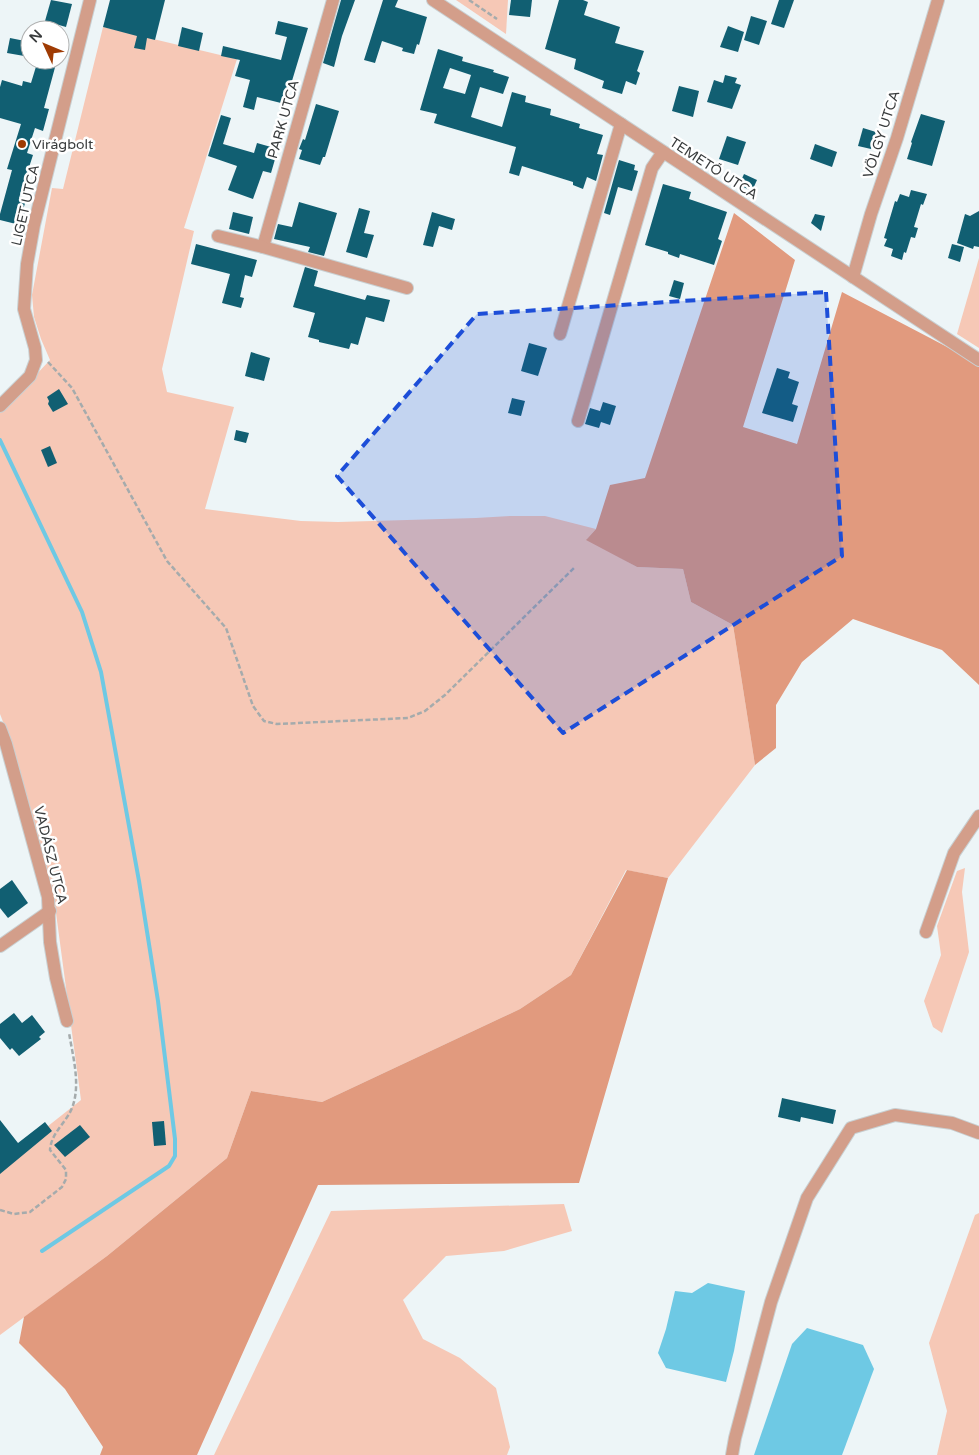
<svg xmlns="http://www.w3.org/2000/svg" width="979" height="1455" font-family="'Varela Round',sans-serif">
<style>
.green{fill:#f6c8b6}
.forest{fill:#e19a7e}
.water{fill:#6ec9e4}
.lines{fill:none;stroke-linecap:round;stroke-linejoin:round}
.stream{stroke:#6ec9e4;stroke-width:4}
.building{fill:#115f72;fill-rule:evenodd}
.minor-casing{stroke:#c9d0d2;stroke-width:14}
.path{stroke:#a5abac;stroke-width:2.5;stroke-dasharray:5 2.5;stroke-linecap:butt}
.minor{stroke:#d39e8a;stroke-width:12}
.marked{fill:#1d4ed8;fill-opacity:0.2;stroke:#1d4ed8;stroke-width:4;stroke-dasharray:10 6;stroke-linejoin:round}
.poi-dot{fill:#9f3b03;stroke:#fff;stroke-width:2}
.labels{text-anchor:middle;stroke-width:5;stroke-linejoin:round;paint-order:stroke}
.street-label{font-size:14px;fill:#393c3d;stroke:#fff}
.poi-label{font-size:14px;fill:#393c3d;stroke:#fff;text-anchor:start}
</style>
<rect width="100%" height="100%" fill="#edf5f7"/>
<g class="green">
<polygon points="456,0 508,0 506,34"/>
<polygon points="103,27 237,59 184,228 194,231 162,369 167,392 234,407 205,509 301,521 338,522 476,518 510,516 545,516 596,529 587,539 637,567 683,569 691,602 733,625 755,765 668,878 626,870 571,975 520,1009 322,1102 251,1091 227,1158 107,1256 0,1335 0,1164 81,1100 54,898 12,745 0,714 0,413 50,360 41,339 34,317 32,295 52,188 63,189"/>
<polygon points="979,258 979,348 957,334"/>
<polygon points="965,868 962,892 969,952 942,1033 933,1027 924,1001 941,955 937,926 957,871"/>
<polygon points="564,1204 572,1231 504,1251 446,1256 403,1300 423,1339 460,1358 496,1388 510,1447 507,1455 214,1455 331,1211"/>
<polygon points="979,1213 979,1455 937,1455 947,1411 929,1343 975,1215"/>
</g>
<g class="forest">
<polygon points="734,213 795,260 743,427 797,444 842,292 953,350 979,367 979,685 942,650 853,619 802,662 776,705 776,748 755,765 733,625 691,602 683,569 637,567 586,540 596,529 610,485 645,478"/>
<polygon points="627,870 668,878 579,1183 318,1185 197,1455 100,1455 103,1447 65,1389 19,1343 24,1317 107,1256 227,1158 251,1091 322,1102 520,1009 571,975"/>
</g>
<g class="water">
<polygon points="708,1283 745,1291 734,1351 726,1382 666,1368 658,1353 666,1329 675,1291 692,1293"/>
<polygon points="807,1328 863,1345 874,1369 842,1455 754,1455 792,1344"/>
</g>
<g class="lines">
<polyline class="stream" points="0,440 82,612 101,672 139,881 158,1001 175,1139 175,1156 169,1166 42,1251"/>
</g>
<g class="building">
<polygon points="51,0 72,4 66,27 45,21"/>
<polygon points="110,0 165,0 155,40 147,38 145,50 134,48 137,36 103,27"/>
<polygon points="341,0 355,0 342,36 334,67 323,63"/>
<polygon points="383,0 398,0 395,7 427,17 419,45 417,44 414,54 402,51 403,48 382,41 375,63 364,60"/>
<polygon points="511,0 532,0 530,17 509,15"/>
<polygon points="559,0 583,0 588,2 584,15 620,27 615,43 644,51 637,71 640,73 636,85 626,81 622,94 602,88 604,81 574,69 576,59 545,49"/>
<polygon points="779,0 794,0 784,28 771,24"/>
<polygon points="751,16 767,21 759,45 744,40"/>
<polygon points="278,21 308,28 285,104 257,97 254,110 243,107 250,80 235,76 240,60 221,56 223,46 281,60 287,37 275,34"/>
<polygon points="728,26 744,32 738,52 720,47"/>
<polygon points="182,27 203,33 199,51 178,46"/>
<polygon points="10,38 30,42 30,57 7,53"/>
<path d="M438,49L463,57L462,61L494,70L493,72L509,77L503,94L480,87L471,117L502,127L512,92L526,96L525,102L551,109L550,115L580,124L579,128L603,135L597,154L603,155L596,181L587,177L583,189L573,185V182L522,166L519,176L509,173L516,147L434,123L437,114L420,110ZM450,68L471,75L465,94L443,88Z"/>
<polygon points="38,60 57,60 44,108 49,109 43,131 35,128 27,153 33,155 19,198 26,200 23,210 27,211 24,222 21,221 20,225 0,220 0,214 12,170 7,169 21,124 0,118 0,87 2,80 22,86 23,81 31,83"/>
<polygon points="725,75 737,78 735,83 741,85 732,109 707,102 714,80 723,83"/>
<polygon points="679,86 699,91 693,117 672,111"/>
<polygon points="316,104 339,111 325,157 323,157 320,165 299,159 302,150 299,149 303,139 305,140"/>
<polygon points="921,114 945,121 932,166 907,159 912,143 911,142"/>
<polygon points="221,115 231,118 223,144 254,153 257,143 278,149 271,173 263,171 253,199 228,190 237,166 208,156"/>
<polygon points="863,128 876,132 871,149 858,146"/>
<polygon points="727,136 746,142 738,165 719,159"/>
<polygon points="815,144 837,152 832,167 810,159"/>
<polygon points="619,160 635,165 634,170 638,171 632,191 618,187 610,215 604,213"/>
<polygon points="744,174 757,180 752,191 739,185"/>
<polygon points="663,184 691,192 689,199 727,212 718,239 722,241 714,265 680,254 679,258 668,254 668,252 645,245"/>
<polygon points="911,190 927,194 923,205 921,204 914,227 918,228 915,238 911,237 906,253 904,252 902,260 891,256 893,249 884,246 887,239 884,238 895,201 897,202 900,194 909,197"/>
<polygon points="299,202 337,213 324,256 308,252 310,247 274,239 278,224 292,227"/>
<polygon points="359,208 370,211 364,233 374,235 367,258 346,252"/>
<polygon points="979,211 979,247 974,246 973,249 957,243 965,214 970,216"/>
<polygon points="233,212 253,217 249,234 229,229"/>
<polygon points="432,212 455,219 452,230 439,226 433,247 423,245"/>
<polygon points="815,214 825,216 821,231 811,223"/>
<polygon points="196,244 257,260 252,277 245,275 240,297 244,298 241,308 222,303 230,274 191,264"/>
<polygon points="952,244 964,247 960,262 948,258"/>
<polygon points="305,267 318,271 314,286 365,300 367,295 390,300 384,322 366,317 358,345 351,343 349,349 319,342 319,340 308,337 315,313 293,307"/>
<polygon points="674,280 684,283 680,299 669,296"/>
<polygon points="529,343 547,348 538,376 521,371"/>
<polygon points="251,352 270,358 264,381 245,376"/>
<polygon points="777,368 790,372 788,378 799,382 792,404 798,406 793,422 762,413"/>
<polygon points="59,389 68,404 53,412 48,404 49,401 47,397"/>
<polygon points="512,398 525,401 521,416 508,413"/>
<polygon points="603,402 616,406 610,425 601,422 599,428 585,424 590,408 600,411"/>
<polygon points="236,430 249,433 246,443 234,440"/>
<polygon points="50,446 57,463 48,467 41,450"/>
<polygon points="12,880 28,903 8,918 0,908 0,889"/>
<polygon points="14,1013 22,1023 32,1015 45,1032 39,1037 41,1039 19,1056 12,1048 10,1050 0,1038 0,1024"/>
<polygon points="782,1098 836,1110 833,1124 801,1117 800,1122 778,1117"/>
<polygon points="0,1120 18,1143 45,1122 52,1131 0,1174"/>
<polygon points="164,1121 166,1145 154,1146 152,1122"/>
<polygon points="80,1125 90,1137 65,1157 54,1145"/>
</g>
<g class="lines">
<g class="minor-casing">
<g id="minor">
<polyline points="333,0 263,247 407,288"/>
<polyline points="433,0 979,360"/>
<polyline points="218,236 263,247"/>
<polyline points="853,277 871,214 897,138 938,0"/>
<polyline points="560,334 621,124"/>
<polyline points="0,406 30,376 36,360 35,348 24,309 27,264 34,225 90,0"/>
<polyline points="578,421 652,168 663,152"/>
<polyline points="0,728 6,744 48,897 50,942 56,978 67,1021"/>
<polyline points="926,932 954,853 979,816"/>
<polyline points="0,946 50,911"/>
<polyline points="732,1455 735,1438 771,1302 807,1198 851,1128 895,1115 952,1123 979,1133"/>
</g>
</g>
<g class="path">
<polyline points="469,0 497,19"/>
<polyline points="48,362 72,388 167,561 226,628 253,706 264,721 277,724 408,718 425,711 445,695 574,568"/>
<path d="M0,1210L14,1214L30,1212L62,1187L66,1179V1170L50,1150C51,1133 66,1123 72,1108C81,1085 73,1057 69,1033"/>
</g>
<use href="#minor" class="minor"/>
</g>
<path class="marked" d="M826,292L842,556L563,733L337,476L477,314Z"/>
<circle class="poi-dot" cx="22" cy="144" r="5"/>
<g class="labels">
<g class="street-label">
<text transform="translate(283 119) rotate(-74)" y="5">PARK UTCA</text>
<text transform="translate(881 134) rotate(-72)" y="5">VÖLGY UTCA</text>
<text transform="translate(714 168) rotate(33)" y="5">TEMETŐ UTCA</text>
<text transform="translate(25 205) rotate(-77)" y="5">LIGET UTCA</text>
<text transform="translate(51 855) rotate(76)" y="5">VADÁSZ UTCA</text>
</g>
<g class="poi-label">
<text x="32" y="149">Virágbolt</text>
</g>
</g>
<g transform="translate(45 45) rotate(314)"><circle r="24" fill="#ffffff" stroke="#b0b1b1"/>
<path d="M0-4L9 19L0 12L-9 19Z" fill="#9f3b03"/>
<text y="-8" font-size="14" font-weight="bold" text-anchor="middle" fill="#393c3d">N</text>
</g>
</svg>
